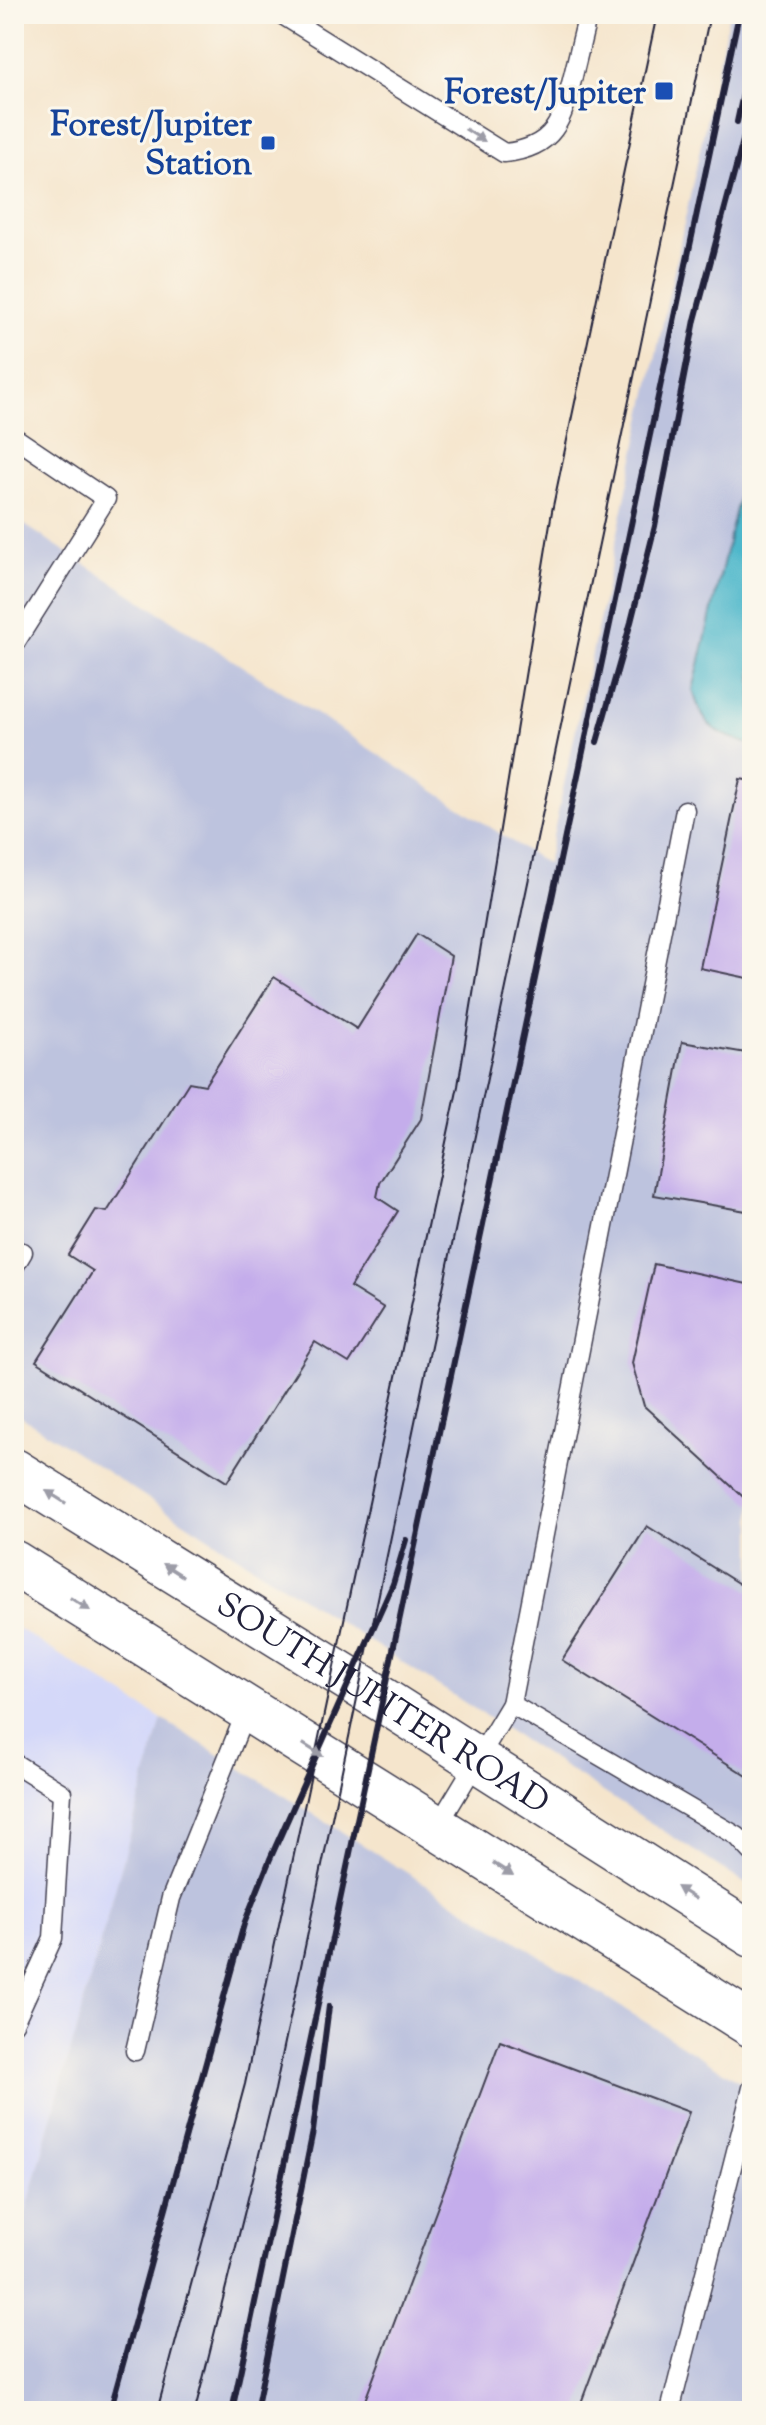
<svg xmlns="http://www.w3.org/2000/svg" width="766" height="2425" font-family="'Sorts Mill Goudy',serif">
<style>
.built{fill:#d4d8f9}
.industrial{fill:#bdc3de}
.water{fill:#4eb7cb;stroke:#386c83;stroke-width:2}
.building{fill:#c4adeb}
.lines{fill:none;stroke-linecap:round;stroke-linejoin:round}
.service-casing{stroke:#423f51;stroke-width:21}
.primary-casing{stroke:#423f51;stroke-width:47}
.service{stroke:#fff;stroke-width:18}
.primary{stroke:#fff;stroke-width:44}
.tram{stroke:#22223b;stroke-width:2}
.rail{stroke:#22223b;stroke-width:6}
.oneway{fill:#9c9ca7}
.transit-dot{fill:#1a4fb4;stroke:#fbf7ec;stroke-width:3}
.labels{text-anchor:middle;stroke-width:6;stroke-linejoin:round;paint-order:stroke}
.transit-label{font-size:34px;font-weight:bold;fill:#164399;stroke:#fbf7ec;text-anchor:end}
.street-label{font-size:34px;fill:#22223b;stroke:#fbf7ec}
</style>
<rect width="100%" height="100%" fill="#fbf7ec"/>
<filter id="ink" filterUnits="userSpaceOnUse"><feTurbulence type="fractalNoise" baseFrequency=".0125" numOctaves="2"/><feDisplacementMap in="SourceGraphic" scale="16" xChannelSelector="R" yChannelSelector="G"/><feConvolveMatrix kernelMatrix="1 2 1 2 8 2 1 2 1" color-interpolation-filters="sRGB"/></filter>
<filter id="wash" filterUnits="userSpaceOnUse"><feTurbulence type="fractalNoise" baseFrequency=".006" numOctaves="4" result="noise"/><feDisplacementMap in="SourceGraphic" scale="32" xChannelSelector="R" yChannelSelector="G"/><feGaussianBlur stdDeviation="1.8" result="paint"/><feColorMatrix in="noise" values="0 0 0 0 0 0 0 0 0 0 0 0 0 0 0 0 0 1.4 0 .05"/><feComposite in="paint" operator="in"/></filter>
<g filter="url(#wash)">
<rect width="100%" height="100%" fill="#f5e5cc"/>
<polygon class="built" points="14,1626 162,1719 14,2256"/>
<g class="industrial">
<polygon points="729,14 752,14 752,1888 14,1412 14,518 547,864"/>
<polygon points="162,1719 752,2089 752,2411 14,2411 14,2256"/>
</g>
<path class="water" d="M752,442V745C715,732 704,730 693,690Z"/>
<g id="blocks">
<g class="building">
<polygon points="740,779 752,781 752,979 700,968"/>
<polygon points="417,934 451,956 421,1119 380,1183 377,1197 398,1211 350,1287 384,1308 349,1363 315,1342 227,1482 36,1361 93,1271 68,1255 96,1210 107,1212 189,1082 205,1085 274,977 357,1029"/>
<polygon points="682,1042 752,1054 752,1212 654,1195"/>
<polygon points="654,1264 752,1285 752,1505 644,1406 632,1363"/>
<polygon points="647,1526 752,1592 752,1779 562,1660"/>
<polygon points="500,2041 689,2112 578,2411 361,2411"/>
</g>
</g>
</g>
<g filter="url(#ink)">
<use href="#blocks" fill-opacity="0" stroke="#423f51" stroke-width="2"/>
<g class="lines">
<g class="service-casing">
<g id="service">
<path d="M281,14L504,153C555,148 562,121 573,76C578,56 583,35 588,14"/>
<polyline points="14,437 106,499 14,645"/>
<polyline points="14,1267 23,1252"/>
<polyline points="511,1704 685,810"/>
<polyline points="14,1763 62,1793 53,1938 14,2023"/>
<polyline points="437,1827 511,1704 737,1836 752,1852"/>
<polyline points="135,2051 171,1898 247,1709"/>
<polyline points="670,2411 752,2088"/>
</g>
</g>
<g class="primary-casing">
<g id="primary">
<path id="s1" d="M14,1471L383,1700L752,1935"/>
<polyline points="14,1563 752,2025"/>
</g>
</g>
<use href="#service" class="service"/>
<use href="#primary" class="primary"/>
<g class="tram">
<polyline points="157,2411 245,2084 458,1086 552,511 657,14"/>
<polyline points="195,2411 275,2090 710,14"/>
</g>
<g class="rail">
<polyline points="737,122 752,52"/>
<polyline points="597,742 631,622 655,526 695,320 752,107"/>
<polyline points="110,2411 244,1924 270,1859 393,1584 406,1540"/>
<polyline points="232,2411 739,14"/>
<polyline points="256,2411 313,2131 329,2006"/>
</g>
</g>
<defs><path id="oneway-solid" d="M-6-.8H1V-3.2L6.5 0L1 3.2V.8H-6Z" transform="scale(2)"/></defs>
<g class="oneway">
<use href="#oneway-solid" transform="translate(475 135) rotate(32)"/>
<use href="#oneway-solid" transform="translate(56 1497) rotate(-148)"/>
<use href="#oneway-solid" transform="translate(173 1570) rotate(-148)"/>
<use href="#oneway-solid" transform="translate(80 1604) rotate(32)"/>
<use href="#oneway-solid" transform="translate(313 1750) rotate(32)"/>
<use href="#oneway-solid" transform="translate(503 1869) rotate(32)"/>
<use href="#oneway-solid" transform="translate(686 1893) rotate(-148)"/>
</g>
</g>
<g class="transit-dot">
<rect x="654" y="81" width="20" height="20" rx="4"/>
<rect x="260" y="135" width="16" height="16" rx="4"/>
</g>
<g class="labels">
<g class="transit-label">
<text x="646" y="103">Forest/Jupiter</text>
<text x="252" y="135">Forest/Jupiter<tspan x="252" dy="39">Station</tspan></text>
</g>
<g class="street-label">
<text dy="12" stroke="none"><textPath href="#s1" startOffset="436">SOUTH JUPITER ROAD</textPath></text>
</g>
</g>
<rect width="766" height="2425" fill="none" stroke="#fbf7ec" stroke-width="48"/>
</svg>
